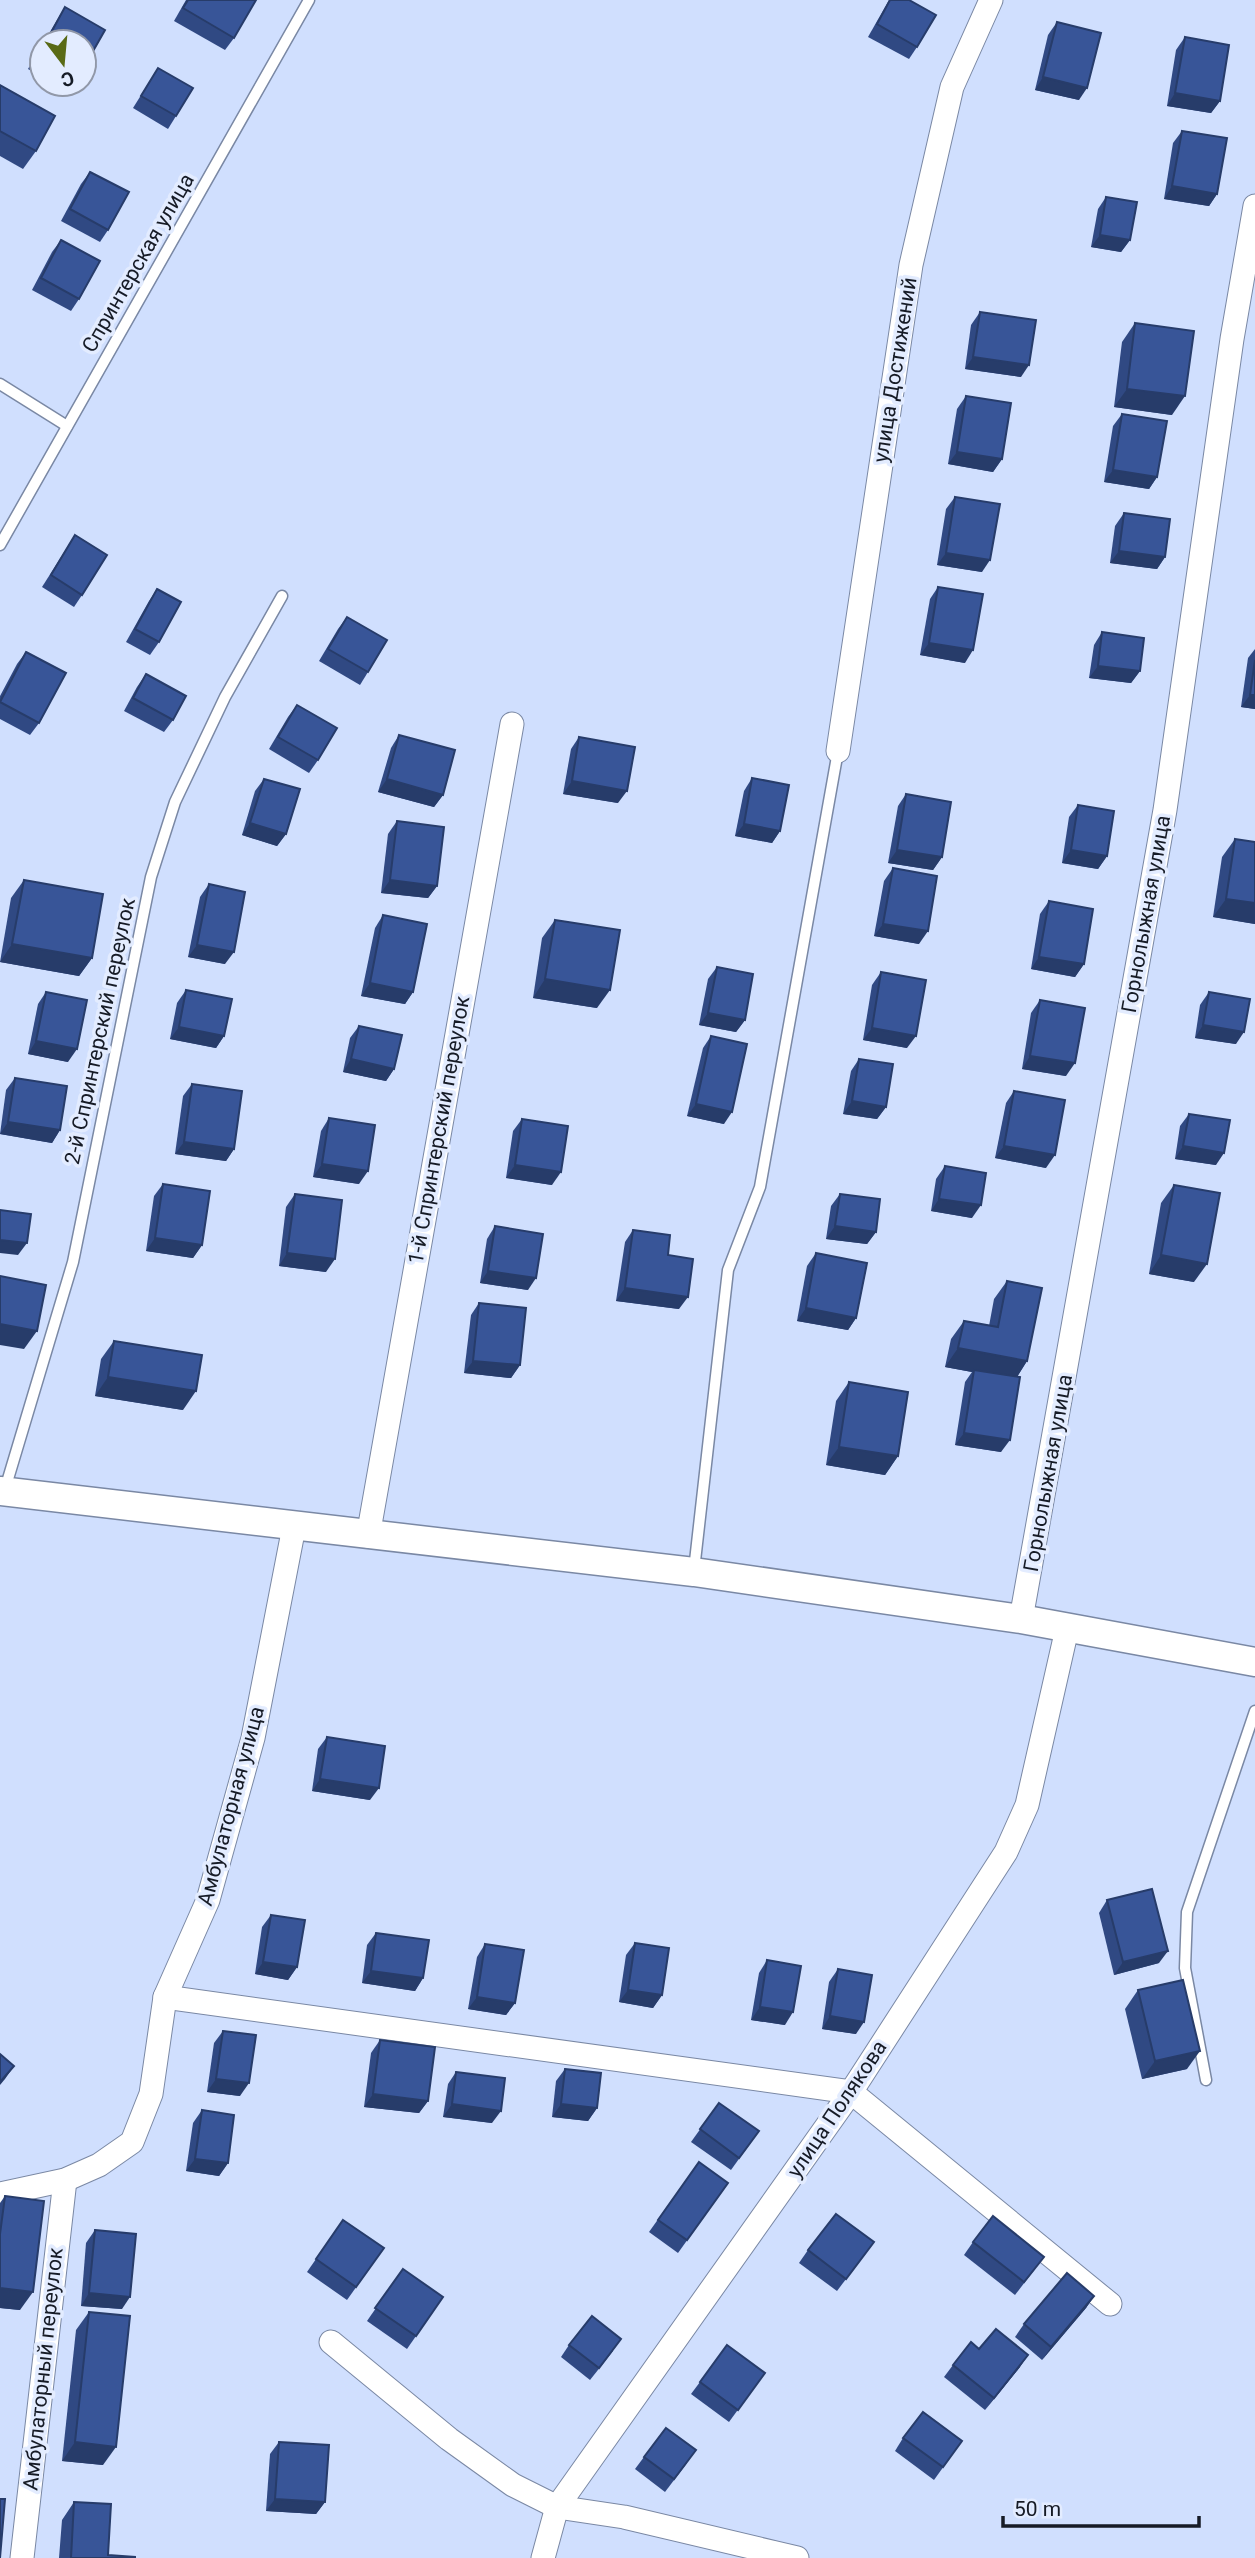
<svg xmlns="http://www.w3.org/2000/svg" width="1255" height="2558" font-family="Roboto,sans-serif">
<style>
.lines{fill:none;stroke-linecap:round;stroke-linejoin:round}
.service-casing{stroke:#7a88a4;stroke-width:13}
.minor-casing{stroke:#7a88a4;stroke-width:25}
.tertiary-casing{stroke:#7a88a4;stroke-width:31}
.service{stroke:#fff;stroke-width:10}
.minor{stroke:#fff;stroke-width:23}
.tertiary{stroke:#fff;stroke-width:28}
.wall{fill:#304983}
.shaded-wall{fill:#273c6a}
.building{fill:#385598;stroke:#273c6a;stroke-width:2}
.labels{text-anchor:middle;stroke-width:7;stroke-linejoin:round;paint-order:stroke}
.street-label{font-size:21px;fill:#161b26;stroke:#e3ecff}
</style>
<rect width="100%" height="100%" fill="#d0dffe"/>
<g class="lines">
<g class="service-casing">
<g id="service">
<polyline points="0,384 67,426"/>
<polyline points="0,545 309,0"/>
<polyline points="5,1489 73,1262 151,877 175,802 225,697 282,596"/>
<polyline points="694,1570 728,1270 760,1187 838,751"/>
<polyline points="1206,2080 1185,1968 1187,1912 1255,1711"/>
</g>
</g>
<g class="minor-casing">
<g id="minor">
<polyline points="838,751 911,265 952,87 991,0"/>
<polyline points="368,1536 512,724"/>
<polyline points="1021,1619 1165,810 1232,339 1255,206"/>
<polyline points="165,1997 851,2092 1110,2304"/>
<polyline points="0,2194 65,2180 99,2165 132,2142 151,2094 165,1997 208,1900 253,1738 294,1527"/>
<polyline points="331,2342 449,2439 513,2485 557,2507 624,2517 797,2558"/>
<polyline points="22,2558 65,2180"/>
<polyline points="543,2558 557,2507 851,2092 1006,1852 1027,1805 1067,1629"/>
</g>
</g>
<g class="tertiary-casing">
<polyline id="tertiary" points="0,1491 694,1572 1021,1619 1255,1662"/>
</g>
<use href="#service" class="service"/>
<use href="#minor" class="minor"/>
<use href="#tertiary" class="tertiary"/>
</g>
<g class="wall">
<polygon points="186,0 256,0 234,38 225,50 174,21"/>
<polygon points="889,0 909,0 917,47 909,59 868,37"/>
<polygon points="65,7 84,42 44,42 57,20"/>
<polygon points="1057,22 1079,100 1035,90 1048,35"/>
<polygon points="1185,37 1220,101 1211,113 1167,106 1176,50"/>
<polygon points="42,45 42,77 28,69"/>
<polygon points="158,68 176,116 168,129 133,108"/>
<polygon points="54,84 73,84 68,92"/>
<polygon points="0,85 36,151 23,169 0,156"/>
<polygon points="1182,131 1217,194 1209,206 1164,199 1173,143"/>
<polygon points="90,172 108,230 100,242 61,221 81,184"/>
<polygon points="1106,197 1130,240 1121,252 1091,247 1098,209"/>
<polygon points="61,240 79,299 71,311 32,290 52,252"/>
<polygon points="980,312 1021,377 965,369 971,325"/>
<polygon points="1135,323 1172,415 1114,407 1122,342"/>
<polygon points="966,396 1002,459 993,472 948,464 957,409"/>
<polygon points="1122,414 1157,477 1149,489 1104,482 1113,426"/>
<polygon points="955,497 982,572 937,565 946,509"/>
<polygon points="1124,513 1165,557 1157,569 1110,563 1115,526"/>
<polygon points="75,535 82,595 74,607 42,587"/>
<polygon points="938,587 965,663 920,655 930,599"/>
<polygon points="157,589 159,642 150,655 126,642 149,601"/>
<polygon points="347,617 368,672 360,685 319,661 338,629"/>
<polygon points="1102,632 1140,671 1131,683 1089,678 1094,645"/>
<polygon points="1255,649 1255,709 1241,707 1248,658"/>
<polygon points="26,652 39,723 30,735 0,719 0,696 17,664"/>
<polygon points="146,674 173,720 164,732 124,711 137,687"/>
<polygon points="297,705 318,760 309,773 269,749 288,717"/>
<polygon points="399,735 443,795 434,807 378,792 391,748"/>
<polygon points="579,737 618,803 563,794 571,749"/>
<polygon points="752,778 780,831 772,843 735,836 744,791"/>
<polygon points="264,779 286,834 277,846 242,835 255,791"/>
<polygon points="906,794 942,857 933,870 888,863 898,806"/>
<polygon points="1078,805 1107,856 1098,869 1062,863 1069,817"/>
<polygon points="397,821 437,886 428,898 381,893 388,834"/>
<polygon points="1235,839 1255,842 1255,924 1213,917 1222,857"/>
<polygon points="893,868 919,944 874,936 884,881"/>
<polygon points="24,880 92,958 79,976 0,962 11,898"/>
<polygon points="209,884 225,964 188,957 200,897"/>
<polygon points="1049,901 1084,964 1075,977 1031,969 1040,914"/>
<polygon points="383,915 413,992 405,1004 361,996 375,928"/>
<polygon points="555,920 597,1008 533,998 542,938"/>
<polygon points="717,967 745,1020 736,1032 699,1025 708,979"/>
<polygon points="881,972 907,1048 863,1040 872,985"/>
<polygon points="186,990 224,1036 216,1048 170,1039 177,1003"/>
<polygon points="46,992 68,1062 28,1054 38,1004"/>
<polygon points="1209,992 1236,1044 1195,1038 1200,1005"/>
<polygon points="1040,1000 1066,1076 1022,1069 1031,1013"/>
<polygon points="359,1026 394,1069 386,1081 343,1072 350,1038"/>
<polygon points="711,1036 724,1124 687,1116 703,1048"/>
<polygon points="859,1059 886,1107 877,1119 843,1114 851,1071"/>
<polygon points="15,1078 60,1130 52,1143 0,1134 6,1090"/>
<polygon points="192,1084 234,1149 226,1161 175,1154 183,1096"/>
<polygon points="1014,1091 1046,1168 995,1158 1006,1103"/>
<polygon points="1189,1114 1216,1165 1175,1159 1180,1126"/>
<polygon points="329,1118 359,1184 313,1177 321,1131"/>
<polygon points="522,1119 552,1185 506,1178 513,1131"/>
<polygon points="945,1166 972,1218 931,1211 936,1179"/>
<polygon points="163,1184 202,1245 193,1258 146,1251 154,1196"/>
<polygon points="1174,1185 1194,1282 1149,1274 1161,1203"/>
<polygon points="295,1194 326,1272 279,1266 286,1207"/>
<polygon points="840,1194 876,1232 867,1244 826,1239 831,1206"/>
<polygon points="495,1226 528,1290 480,1283 487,1239"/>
<polygon points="633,1230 668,1255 679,1309 616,1301 625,1242"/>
<polygon points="816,1253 856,1318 848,1330 797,1321 807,1266"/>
<polygon points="1007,1281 1027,1361 1017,1377 1001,1452 955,1445 965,1382 972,1372 945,1367 951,1339 964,1321 989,1326 994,1299"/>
<polygon points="479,1303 520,1365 511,1378 464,1373 471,1315"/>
<polygon points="114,1341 183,1410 95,1396 101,1359"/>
<polygon points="849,1382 898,1456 885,1475 826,1465 836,1401"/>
<polygon points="327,1737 370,1800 312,1791 318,1749"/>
<polygon points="1107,1900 1159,1963 1114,1975 1099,1913"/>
<polygon points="271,1915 297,1967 288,1980 255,1974 262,1927"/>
<polygon points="376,1933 423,1978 415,1991 362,1983 367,1945"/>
<polygon points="635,1943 662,1995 653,2008 619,2002 626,1955"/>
<polygon points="485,1944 515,2003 506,2015 468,2009 477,1957"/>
<polygon points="767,1960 785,2025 751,2020 759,1973"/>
<polygon points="838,1969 856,2034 822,2029 829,1982"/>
<polygon points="1138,1990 1187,2069 1142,2079 1125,2009"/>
<polygon points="223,2031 240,2096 207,2092 214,2043"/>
<polygon points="380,2040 428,2101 419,2113 364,2107 371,2053"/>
<polygon points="565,2069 597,2108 588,2121 552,2117 556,2081"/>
<polygon points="456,2072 492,2123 443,2117 448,2084"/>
<polygon points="719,2103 759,2131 731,2170 691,2142"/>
<polygon points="202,2110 228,2163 219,2176 186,2171 193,2123"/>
<polygon points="699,2162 728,2183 678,2253 649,2232"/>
<polygon points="5,2196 20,2310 0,2308 0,2203"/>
<polygon points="343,2220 384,2248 347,2300 307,2272"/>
<polygon points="95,2230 122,2309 81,2306 86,2243"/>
<polygon points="874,2242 837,2291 799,2263 808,2250"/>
<polygon points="973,2242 1035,2269 1015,2295 964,2255"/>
<polygon points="403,2269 443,2297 407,2349 367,2321"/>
<polygon points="1094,2296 1086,2308 1042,2360 1015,2337 1024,2324"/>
<polygon points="89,2312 103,2465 62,2461 76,2330"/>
<polygon points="569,2345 613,2351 590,2380 561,2357"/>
<polygon points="979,2349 1020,2367 985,2410 944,2377 953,2365"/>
<polygon points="700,2382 756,2385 729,2422 691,2394"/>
<polygon points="903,2438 962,2441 934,2480 895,2451"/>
<polygon points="279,2442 325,2502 316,2514 266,2511 270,2454"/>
<polygon points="644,2457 687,2463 665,2492 635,2469"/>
<polygon points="74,2502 108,2555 135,2558 59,2558 62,2520"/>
</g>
<g class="shaded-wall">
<polygon points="1043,77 1087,88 1079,100 1035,90"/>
<polygon points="1175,93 1220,101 1211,113 1167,106"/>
<polygon points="1172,186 1217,194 1209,206 1164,199"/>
<polygon points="1100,235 1130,240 1121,252 1091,247"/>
<polygon points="973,357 1029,365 1021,377 965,369"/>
<polygon points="1127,389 1185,396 1172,415 1114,407"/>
<polygon points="957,452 1002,459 993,472 948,464"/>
<polygon points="1113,470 1157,477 1149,489 1104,482"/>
<polygon points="1119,551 1165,557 1157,569 1110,563"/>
<polygon points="946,553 990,560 982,572 937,565"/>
<polygon points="929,643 973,650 965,663 920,655"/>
<polygon points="1098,666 1140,671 1131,683 1089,678"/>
<polygon points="1250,695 1255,695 1255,709 1241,707"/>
<polygon points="387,779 443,795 434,807 378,792"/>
<polygon points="572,781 627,791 618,803 563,794"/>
<polygon points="250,823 286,834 277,846 242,835"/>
<polygon points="744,824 780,831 772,843 735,836"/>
<polygon points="897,850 942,857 933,870 888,863"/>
<polygon points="1071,850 1107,856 1098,869 1062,863"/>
<polygon points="390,880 437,886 428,898 381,893"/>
<polygon points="1226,899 1255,903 1255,924 1213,917"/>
<polygon points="883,924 928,931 919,944 874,936"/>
<polygon points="12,944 92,958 79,976 0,962"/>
<polygon points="197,945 234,952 225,964 188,957"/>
<polygon points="1039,957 1084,964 1075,977 1031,969"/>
<polygon points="545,979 610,990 597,1008 533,998"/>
<polygon points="370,983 413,992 405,1004 361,996"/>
<polygon points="708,1013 745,1020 736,1032 699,1025"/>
<polygon points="1203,1025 1244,1032 1236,1044 1195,1038"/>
<polygon points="179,1027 224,1036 216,1048 170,1039"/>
<polygon points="872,1028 916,1036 907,1048 863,1040"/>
<polygon points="36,1041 77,1049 68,1062 28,1054"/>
<polygon points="1030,1056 1075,1063 1066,1076 1022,1069"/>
<polygon points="351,1059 394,1069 386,1081 343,1072"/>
<polygon points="852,1101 886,1107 877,1119 843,1114"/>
<polygon points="696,1104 732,1112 724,1124 687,1116"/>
<polygon points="8,1122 60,1130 52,1143 0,1134"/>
<polygon points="184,1142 234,1149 226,1161 175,1154"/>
<polygon points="1004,1146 1055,1155 1046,1168 995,1158"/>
<polygon points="1183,1146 1224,1153 1216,1165 1175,1159"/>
<polygon points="322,1164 368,1171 359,1184 313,1177"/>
<polygon points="515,1165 561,1172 552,1185 506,1178"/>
<polygon points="939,1199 981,1205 972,1218 931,1211"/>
<polygon points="835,1226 876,1232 867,1244 826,1239"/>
<polygon points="155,1238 202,1245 193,1258 146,1251"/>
<polygon points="0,1240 27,1243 18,1255 0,1253"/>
<polygon points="287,1253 335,1259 326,1272 279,1266"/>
<polygon points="1161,1255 1207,1264 1194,1282 1149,1274"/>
<polygon points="488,1271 536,1278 528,1290 480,1283"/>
<polygon points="625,1288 688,1297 679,1309 616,1301"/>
<polygon points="806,1308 856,1318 848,1330 797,1321"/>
<polygon points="0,1324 37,1331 24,1349 0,1345"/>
<polygon points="958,1348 1027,1361 1015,1380 974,1370 972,1372 945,1367"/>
<polygon points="473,1361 520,1365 511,1378 464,1373"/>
<polygon points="108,1377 196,1391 183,1410 95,1396"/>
<polygon points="964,1433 1010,1440 1001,1452 955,1445"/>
<polygon points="839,1447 898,1456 885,1475 826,1465"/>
<polygon points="320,1779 379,1788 370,1800 312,1791"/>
<polygon points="1168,1951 1159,1963 1114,1975 1123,1962"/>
<polygon points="263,1962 297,1967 288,1980 255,1974"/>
<polygon points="371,1971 423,1978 415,1991 362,1983"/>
<polygon points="628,1990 662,1995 653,2008 619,2002"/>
<polygon points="477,1997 515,2003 506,2015 468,2009"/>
<polygon points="760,2007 793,2012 785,2025 751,2020"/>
<polygon points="830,2016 864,2022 856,2034 822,2029"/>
<polygon points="1200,2051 1187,2069 1142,2079 1155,2061"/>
<polygon points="14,2066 5,2079 0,2085 0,2082"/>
<polygon points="216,2079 249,2083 240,2096 207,2092"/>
<polygon points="373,2094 428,2101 419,2113 364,2107"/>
<polygon points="452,2104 501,2111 492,2123 443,2117"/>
<polygon points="561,2104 597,2108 588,2121 552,2117"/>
<polygon points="195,2159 228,2163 219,2176 186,2171"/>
<polygon points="0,2288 33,2292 20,2310 0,2308"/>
<polygon points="89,2293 130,2297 122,2309 81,2306"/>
<polygon points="1094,2296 1086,2308 1042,2360 1051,2347"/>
<polygon points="1028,2355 1020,2367 985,2410 994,2398"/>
<polygon points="75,2442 116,2447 103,2465 62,2461"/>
<polygon points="275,2499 325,2502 316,2514 266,2511"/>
</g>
<g class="building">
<polygon points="188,0 256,0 234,38 183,8"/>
<polygon points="890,0 909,0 936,15 917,47 877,24"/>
<polygon points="65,7 105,30 84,67 84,42 46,42"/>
<polygon points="1057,22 1101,33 1087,88 1043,77"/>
<polygon points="1185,37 1229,45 1220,101 1175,93"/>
<polygon points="42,48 42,60 37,57"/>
<polygon points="158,68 193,88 176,116 141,96"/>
<polygon points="0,85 55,116 36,151 0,131"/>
<polygon points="1182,131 1227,138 1217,194 1172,186"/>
<polygon points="90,172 129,192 108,230 70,209"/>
<polygon points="1106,197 1137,202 1130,240 1100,235"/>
<polygon points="61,240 100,261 79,299 41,278"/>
<polygon points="980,312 1036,320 1029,365 973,357"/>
<polygon points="1135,323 1194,331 1185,396 1127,389"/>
<polygon points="966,396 1011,403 1002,459 957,452"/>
<polygon points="1122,414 1167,421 1157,477 1113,470"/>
<polygon points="955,497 1000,504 990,560 946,553"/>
<polygon points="1124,513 1170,519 1165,557 1119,551"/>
<polygon points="75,535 107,555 82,595 51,575"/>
<polygon points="938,587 983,594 973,650 929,643"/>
<polygon points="157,589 181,602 159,642 135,629"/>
<polygon points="347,617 387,640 368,672 328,649"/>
<polygon points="1102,632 1144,638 1140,671 1098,666"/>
<polygon points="26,652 66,673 39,723 0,702"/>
<polygon points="1255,660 1255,695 1250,695"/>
<polygon points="146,674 186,696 173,720 133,698"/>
<polygon points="297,705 337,728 318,760 278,737"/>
<polygon points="399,735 455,750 443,795 387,779"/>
<polygon points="579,737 635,747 627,791 572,781"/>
<polygon points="752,778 789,785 780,831 744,824"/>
<polygon points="264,779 300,789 286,834 250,823"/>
<polygon points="906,794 951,802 942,857 897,850"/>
<polygon points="1078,805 1114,811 1107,856 1071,850"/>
<polygon points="397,821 444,827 437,886 390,880"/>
<polygon points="1235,839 1255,842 1255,903 1226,899"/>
<polygon points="893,868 937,876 928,931 883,924"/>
<polygon points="24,880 103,894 92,958 12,944"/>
<polygon points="209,884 245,892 234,952 197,945"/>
<polygon points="1049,901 1093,909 1084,964 1039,957"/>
<polygon points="383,915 427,924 413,992 370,983"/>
<polygon points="555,920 620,930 610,990 545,979"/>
<polygon points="717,967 753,974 745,1020 708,1013"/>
<polygon points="881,972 926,980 916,1036 872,1028"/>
<polygon points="186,990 232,999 224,1036 179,1027"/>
<polygon points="46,992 87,1000 77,1049 36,1041"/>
<polygon points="1209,992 1250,999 1244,1032 1203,1025"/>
<polygon points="1040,1000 1085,1008 1075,1063 1030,1056"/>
<polygon points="359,1026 402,1035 394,1069 351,1059"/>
<polygon points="711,1036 747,1044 732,1112 696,1104"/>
<polygon points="859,1059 893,1064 886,1107 852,1101"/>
<polygon points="15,1078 67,1086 60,1130 8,1122"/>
<polygon points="192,1084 242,1091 234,1149 184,1142"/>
<polygon points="1014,1091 1065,1100 1055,1155 1004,1146"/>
<polygon points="1189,1114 1230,1120 1224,1153 1183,1146"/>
<polygon points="329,1118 375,1125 368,1171 322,1164"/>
<polygon points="522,1119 568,1126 561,1172 515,1165"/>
<polygon points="945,1166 986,1173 981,1205 939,1199"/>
<polygon points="163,1184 210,1191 202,1245 155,1238"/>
<polygon points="1174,1185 1220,1193 1207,1264 1161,1255"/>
<polygon points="295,1194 342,1200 335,1259 287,1253"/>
<polygon points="840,1194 880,1199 876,1232 835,1226"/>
<polygon points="0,1210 31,1214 27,1243 0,1240"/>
<polygon points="495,1226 543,1234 536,1278 488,1271"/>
<polygon points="633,1230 670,1235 668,1255 693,1259 688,1297 625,1288"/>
<polygon points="816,1253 867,1263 856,1318 806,1308"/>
<polygon points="0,1276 46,1285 37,1331 0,1324"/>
<polygon points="1007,1281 1042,1288 1027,1361 958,1348 964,1321 998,1327"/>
<polygon points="479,1303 526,1308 520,1365 473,1361"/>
<polygon points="114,1341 202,1355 196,1391 108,1377"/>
<polygon points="974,1370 1020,1377 1010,1440 964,1433"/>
<polygon points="849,1382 908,1392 898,1456 839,1447"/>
<polygon points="327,1737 385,1746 379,1788 320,1779"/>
<polygon points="1152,1889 1168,1951 1123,1962 1107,1900"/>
<polygon points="271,1915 305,1920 297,1967 263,1962"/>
<polygon points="376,1933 429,1940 423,1978 371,1971"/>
<polygon points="635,1943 669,1948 662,1995 628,1990"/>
<polygon points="485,1944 524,1950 515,2003 477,1997"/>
<polygon points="767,1960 801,1966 793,2012 760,2007"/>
<polygon points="838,1969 872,1975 864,2022 830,2016"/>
<polygon points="1183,1980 1200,2051 1155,2061 1138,1990"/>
<polygon points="223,2031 256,2035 249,2083 216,2079"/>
<polygon points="380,2040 435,2047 428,2101 373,2094"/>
<polygon points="0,2054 14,2066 0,2082"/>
<polygon points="565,2069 601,2073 597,2108 561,2104"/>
<polygon points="456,2072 505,2078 501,2111 452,2104"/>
<polygon points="719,2103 759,2131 739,2158 700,2129"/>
<polygon points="202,2110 234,2115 228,2163 195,2159"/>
<polygon points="699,2162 728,2183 687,2240 658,2220"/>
<polygon points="5,2196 44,2201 33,2292 0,2288 0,2234"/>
<polygon points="836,2214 874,2242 846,2279 808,2250"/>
<polygon points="993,2216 1044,2257 1024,2282 973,2242"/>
<polygon points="343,2220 384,2248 356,2287 316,2259"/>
<polygon points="95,2230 136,2234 130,2297 89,2293"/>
<polygon points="403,2269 443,2297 416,2336 375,2308"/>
<polygon points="1067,2273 1094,2296 1051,2347 1024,2324"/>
<polygon points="89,2312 130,2316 116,2447 75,2442"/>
<polygon points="592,2316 621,2339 599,2368 569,2345"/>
<polygon points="996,2329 1028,2355 994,2398 953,2365 971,2342 979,2349"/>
<polygon points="727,2345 765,2373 738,2410 700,2382"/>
<polygon points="923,2412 962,2441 943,2467 903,2438"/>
<polygon points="666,2428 696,2450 674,2479 644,2457"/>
<polygon points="279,2442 329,2445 325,2502 275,2499"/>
<polygon points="0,2499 5,2499 0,2558"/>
<polygon points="74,2502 111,2504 108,2555 135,2557 135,2558 71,2558"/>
</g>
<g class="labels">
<g class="street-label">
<text transform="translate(138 263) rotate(-60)" y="7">Спринтерская улица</text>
<text transform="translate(895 370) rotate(-81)" y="7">улица Достижений</text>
<text transform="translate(1146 914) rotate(-80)" y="7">Горнолыжная улица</text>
<text transform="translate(100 1031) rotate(-78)" y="7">2-й Спринтерский переулок</text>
<text transform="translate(439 1130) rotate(-80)" y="7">1-й Спринтерский переулок</text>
<text transform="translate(1048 1473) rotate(-80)" y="7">Горнолыжная улица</text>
<text transform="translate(231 1806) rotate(-75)" y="7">Амбулаторная улица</text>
<text transform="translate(837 2109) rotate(-56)" y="7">улица Полякова</text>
<text transform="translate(43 2369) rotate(-84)" y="7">Амбулаторный переулок</text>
</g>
</g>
<g transform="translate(63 63) rotate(164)"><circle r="33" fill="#e3ecff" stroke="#9198a8" stroke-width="2"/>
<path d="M0-5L12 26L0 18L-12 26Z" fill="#596a16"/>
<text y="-10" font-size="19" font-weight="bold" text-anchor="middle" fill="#161b26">С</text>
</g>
<path d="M1003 2516v10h196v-10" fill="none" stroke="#161b26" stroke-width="3.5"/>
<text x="1014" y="2516" font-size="21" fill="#161b26" stroke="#e3ecff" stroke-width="5" paint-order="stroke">50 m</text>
</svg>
